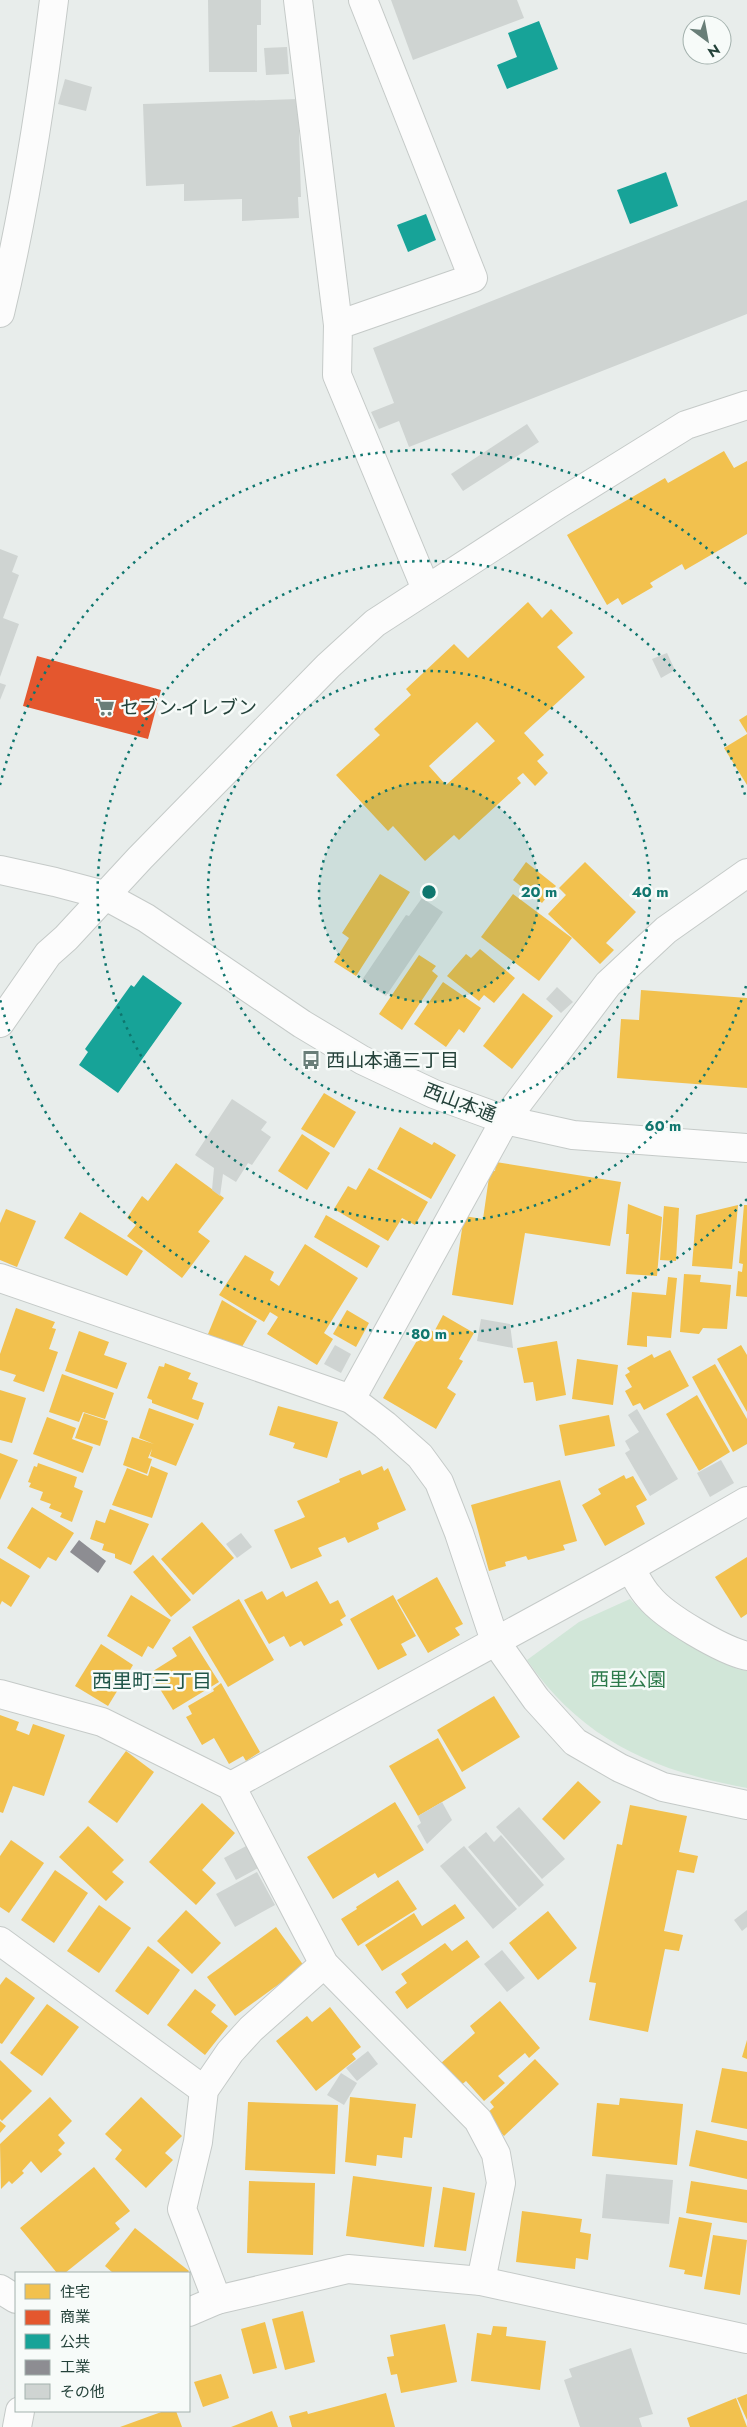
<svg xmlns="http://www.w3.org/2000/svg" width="747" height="2427" font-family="Jost,'Noto Sans JP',sans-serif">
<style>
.green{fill:#d1e6d8}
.homes{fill:#f2c14e;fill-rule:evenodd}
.shops{fill:#e4572e}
.public{fill:#17a398}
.industry{fill:#8d8d92}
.building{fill:#cfd4d2}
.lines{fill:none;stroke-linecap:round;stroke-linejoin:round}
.minor-casing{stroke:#c5cac8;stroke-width:30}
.minor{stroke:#fcfcfc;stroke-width:28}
.ring{fill:none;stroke:#0f766e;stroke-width:2.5;stroke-dasharray:2.5 5}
.labels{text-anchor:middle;stroke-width:5;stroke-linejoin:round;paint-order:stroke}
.poi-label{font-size:19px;fill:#24423a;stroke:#f7fbf9;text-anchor:start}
.street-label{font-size:19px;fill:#24423a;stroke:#f7fbf9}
.park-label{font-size:19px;fill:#2d7a4b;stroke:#f7fbf9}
.neighbourhood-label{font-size:20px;fill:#1f5548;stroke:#f7fbf9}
.centre{fill:#0f766e;stroke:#f7fbf9;stroke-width:2.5}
.ring-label{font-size:15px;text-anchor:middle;font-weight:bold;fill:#0f766e;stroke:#f7fbf9;stroke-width:5;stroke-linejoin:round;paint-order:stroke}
</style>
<rect width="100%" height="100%" fill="#e8edeb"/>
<path class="green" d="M630,1599C661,1632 698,1650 737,1669L747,1671V1788C654,1771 582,1740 527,1660L579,1622Z"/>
<g class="homes">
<polygon points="724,451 734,468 747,461 747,534 685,570 682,564 650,583 653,587 622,605 618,598 607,605 567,535 665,478 668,483"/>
<path d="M528,602L542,618L551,609L573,633L557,647L585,677L524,733L544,755L537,761L548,773L535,786L523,773L517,778L521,783L459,840L454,835L425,861L393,826L388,831L336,775L380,735L374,729L411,695L406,689L454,644L468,658ZM477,722L495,741L446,785L429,766Z"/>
<polygon points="747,715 747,733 739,720"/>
<polygon points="747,734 747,785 724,748"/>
<polygon points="526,862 556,886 542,903 513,880"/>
<polygon points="585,862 636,912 606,943 614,950 600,964 548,914 566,895 559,888"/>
<polygon points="380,874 410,892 356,976 334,962 349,938 342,933"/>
<polygon points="513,894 572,938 539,981 481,937"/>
<polygon points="480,949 515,978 494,1003 484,995 479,1001 447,976 466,954 471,958"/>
<polygon points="419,955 436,966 432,971 438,976 402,1030 379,1014"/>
<polygon points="443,982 481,1008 464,1033 459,1029 446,1047 414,1024"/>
<polygon points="641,990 747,998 747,1088 617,1078 621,1019 639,1020"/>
<polygon points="523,993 553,1016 512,1069 483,1046"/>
<polygon points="324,1093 356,1112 334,1148 301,1129"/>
<polygon points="400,1127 432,1145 434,1142 456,1155 431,1199 377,1169"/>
<polygon points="302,1134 330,1153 307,1190 278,1171"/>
<polygon points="496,1162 621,1182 610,1246 525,1233 513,1305 452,1295 464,1216 483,1219 490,1170 495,1171"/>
<polygon points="176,1163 224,1198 198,1232 210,1241 182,1278 127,1236 136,1225 127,1218 142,1196 148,1201"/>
<polygon points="369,1168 428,1202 415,1225 402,1218 388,1241 334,1209 348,1186 356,1190"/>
<polygon points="628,1204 662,1217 657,1276 626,1274 629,1234 626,1234"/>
<polygon points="738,1205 732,1269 692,1266 696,1215"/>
<polygon points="744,1205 747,1205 747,1297 736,1296 738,1271 742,1272 743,1264 739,1263"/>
<polygon points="664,1206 679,1208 676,1261 660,1260"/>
<polygon points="6,1209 36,1221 17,1267 0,1260 0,1223"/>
<polygon points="80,1212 143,1251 127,1276 64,1238"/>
<polygon points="326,1215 380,1246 367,1268 314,1237"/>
<polygon points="305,1244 358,1278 324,1333 333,1339 317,1365 267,1334 278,1317 270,1312 264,1322 219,1295 245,1255 274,1272 270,1280 279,1286"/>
<polygon points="684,1274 701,1275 700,1282 731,1285 727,1329 703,1328 699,1334 680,1332"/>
<polygon points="668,1277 677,1278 671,1338 647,1336 647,1347 627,1345 632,1292 666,1295"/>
<polygon points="222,1300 257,1321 239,1352 208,1334"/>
<polygon points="16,1308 55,1322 52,1328 56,1329 49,1349 58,1352 44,1392 13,1381 16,1375 0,1370 0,1354"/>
<polygon points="347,1310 369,1323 356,1347 333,1334"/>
<polygon points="443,1315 474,1333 459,1359 463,1361 447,1388 456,1394 436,1429 383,1398 425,1327 434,1332"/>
<polygon points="79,1331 109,1342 104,1355 127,1363 117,1389 65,1371"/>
<polygon points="557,1341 566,1395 536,1401 533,1382 524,1383 517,1348"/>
<polygon points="741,1345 747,1355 747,1412 717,1359"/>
<polygon points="670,1350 689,1386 644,1410 640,1403 633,1406 625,1391 632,1387 625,1375 630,1372 627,1368 652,1354 654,1358"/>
<polygon points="577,1359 618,1365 613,1405 572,1399"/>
<polygon points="165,1363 191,1373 188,1379 198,1383 192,1399 204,1403 198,1420 152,1403 152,1400 147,1398 159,1366 164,1367"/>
<polygon points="715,1364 747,1419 747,1444 733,1452 692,1377"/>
<polygon points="62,1374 114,1393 105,1419 83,1412 79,1422 49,1412"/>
<polygon points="0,1390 26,1398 12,1443 0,1440"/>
<polygon points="697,1395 730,1452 699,1471 666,1414"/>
<polygon points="278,1406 338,1422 327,1458 293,1448 295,1443 269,1435"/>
<polygon points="149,1408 194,1424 176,1466 150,1456 152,1449 148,1458 152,1459 147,1474 123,1465 132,1437 154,1444 139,1438"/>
<polygon points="84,1413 108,1421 100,1446 75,1438"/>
<polygon points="609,1415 615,1446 565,1456 559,1425"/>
<polygon points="47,1417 76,1428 72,1439 93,1447 83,1473 33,1454"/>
<polygon points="0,1453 18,1460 0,1500"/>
<polygon points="38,1463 77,1477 74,1487 83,1491 72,1522 60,1517 62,1513 49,1508 51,1504 40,1500 43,1492 29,1487 31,1483 28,1482 34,1466 37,1467"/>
<polygon points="151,1466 168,1473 152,1518 112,1505 127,1468 148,1476"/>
<polygon points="382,1466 384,1471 388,1468 406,1510 377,1523 379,1529 348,1543 345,1537 318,1548 322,1556 291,1569 274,1530 305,1517 297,1501 340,1482 339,1479 360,1470 362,1475"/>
<polygon points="624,1475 626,1479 633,1476 647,1500 636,1506 645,1524 605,1546 582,1505 601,1494 598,1489"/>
<polygon points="560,1480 577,1541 563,1545 565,1550 528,1560 526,1556 505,1562 506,1566 489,1571 471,1505"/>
<polygon points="32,1507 74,1533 56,1561 48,1557 40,1569 7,1548"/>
<polygon points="110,1509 149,1524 131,1565 115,1558 115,1554 102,1550 104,1544 90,1539 96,1520 105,1523"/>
<polygon points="202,1522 234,1558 193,1595 161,1559"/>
<polygon points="153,1555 191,1600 171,1617 133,1572"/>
<polygon points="747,1557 747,1614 741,1618 715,1577"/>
<polygon points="0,1558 30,1576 11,1607 2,1601 0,1605"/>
<polygon points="437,1577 463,1624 455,1628 460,1635 428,1653 397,1600"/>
<polygon points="317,1581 330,1604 338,1600 346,1616 340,1620 343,1625 304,1646 301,1641 290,1647 284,1636 269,1644 244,1600 262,1591 267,1600 283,1591 286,1597"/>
<polygon points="131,1595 171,1620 153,1649 148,1646 142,1657 107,1636"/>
<polygon points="393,1595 416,1636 401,1644 407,1655 378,1670 350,1619"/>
<polygon points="239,1599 274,1660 228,1687 192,1627"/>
<polygon points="190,1636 219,1682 173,1710 150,1673 177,1656 172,1648"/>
<polygon points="101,1644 133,1665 108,1706 75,1686"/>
<polygon points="221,1683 260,1752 246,1761 243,1756 229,1764 214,1738 202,1745 186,1717 192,1714 188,1706 214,1691 213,1689"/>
<polygon points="494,1696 520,1737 462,1772 437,1730"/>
<polygon points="0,1715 19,1722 16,1730 29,1735 33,1724 65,1735 44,1796 13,1786 3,1813 0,1812"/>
<polygon points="438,1738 466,1788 418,1816 389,1766"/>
<polygon points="126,1751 154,1772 117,1823 88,1802"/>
<polygon points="578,1781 601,1802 564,1840 542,1819"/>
<polygon points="395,1802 424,1850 378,1878 375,1873 333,1899 307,1857"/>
<polygon points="202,1803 235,1833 202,1870 216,1883 196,1905 149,1862"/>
<polygon points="630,1805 687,1816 679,1852 698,1856 694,1873 677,1870 664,1931 683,1935 679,1951 665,1949 648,2032 589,2020 596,1983 589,1982 617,1844 622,1845"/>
<polygon points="88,1826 124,1860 112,1872 124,1882 106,1901 59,1857"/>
<polygon points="11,1840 44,1863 9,1913 0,1907 0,1856"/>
<polygon points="55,1870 88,1893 54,1943 21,1920"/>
<polygon points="398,1880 417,1909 358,1946 341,1919 357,1909 356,1907"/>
<polygon points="455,1904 465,1918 382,1971 365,1945 414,1913 422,1926"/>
<polygon points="99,1905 131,1928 99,1973 67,1951"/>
<polygon points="186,1910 221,1943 192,1974 157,1941"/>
<polygon points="548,1911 577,1948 538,1980 509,1943"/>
<polygon points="276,1927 304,1966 235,2016 207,1977"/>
<polygon points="467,1940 480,1957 407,2009 395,1992 407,1983 401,1974 445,1943 452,1951"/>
<polygon points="148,1946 180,1970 148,2015 115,1991"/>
<polygon points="6,1977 35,1998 2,2044 0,2043 0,1985"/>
<polygon points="195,1989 216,2005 211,2012 228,2026 205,2055 167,2025"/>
<polygon points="500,2001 540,2048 529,2058 525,2053 498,2076 505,2083 484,2101 466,2081 459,2087 440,2064 475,2033 470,2026"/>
<polygon points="47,2004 79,2027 42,2076 10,2053"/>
<polygon points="330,2007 361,2047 352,2054 356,2059 316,2091 276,2041 307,2016 312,2022"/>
<polygon points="747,2040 747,2059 742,2057"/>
<polygon points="535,2059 559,2084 504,2136 485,2115 494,2107 490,2102"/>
<polygon points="0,2060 32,2091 2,2121 0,2119"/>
<polygon points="722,2068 747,2072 747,2129 711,2122"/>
<polygon points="50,2097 72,2121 58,2135 65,2143 58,2150 62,2154 41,2173 31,2161 22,2171 24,2173 12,2184 9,2181 1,2189 0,2144"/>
<polygon points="141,2097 182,2136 165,2153 173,2160 146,2188 115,2159 122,2150 105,2134"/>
<polygon points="350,2097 416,2104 412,2138 404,2137 402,2158 377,2155 376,2166 345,2162"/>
<polygon points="620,2098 683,2104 677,2165 592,2156 597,2103 619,2105"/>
<polygon points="248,2102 338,2105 335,2174 245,2170"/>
<polygon points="0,2121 6,2126 0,2133"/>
<polygon points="696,2130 747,2141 747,2179 689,2166"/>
<polygon points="94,2167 130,2211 115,2223 120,2229 65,2273 57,2273 20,2228"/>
<polygon points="353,2176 432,2187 424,2247 346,2236"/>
<polygon points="249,2181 315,2183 313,2255 247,2253"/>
<polygon points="691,2181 747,2190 747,2223 686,2213"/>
<polygon points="443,2187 475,2193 466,2251 434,2247"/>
<polygon points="522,2211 582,2219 580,2232 591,2234 588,2260 576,2258 575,2269 516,2262"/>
<polygon points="679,2217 712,2223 702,2277 684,2274 685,2270 669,2267"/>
<polygon points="135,2228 189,2271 187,2273 113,2273 105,2266"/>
<polygon points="713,2235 747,2240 740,2295 704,2289"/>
<polygon points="303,2311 315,2362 285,2370 272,2319"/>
<polygon points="265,2322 277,2368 253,2374 241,2329"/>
<polygon points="445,2324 457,2382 401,2393 397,2374 391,2375 387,2357 394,2356 390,2335"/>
<polygon points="493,2326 507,2327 506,2336 546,2341 540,2390 471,2381 477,2333 491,2335"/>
<polygon points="221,2374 229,2398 203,2407 194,2382"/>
<polygon points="386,2393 395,2427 292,2427 289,2416 307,2411 308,2414"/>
<polygon points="747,2394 747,2420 737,2398"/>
<polygon points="736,2398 747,2427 690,2427 687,2418"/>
<polygon points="164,2411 176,2411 182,2427 120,2427"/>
<polygon points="272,2411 278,2427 231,2427"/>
</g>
<polygon class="shops" points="37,656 161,690 148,739 23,706"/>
<g class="public">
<polygon points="539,21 558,69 507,89 497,65 517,57 508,33"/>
<polygon points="666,172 678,206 630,224 617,190"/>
<polygon points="426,214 436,240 408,252 397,225"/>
<polygon points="143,975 182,1003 118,1093 79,1065 88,1052 85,1049 131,985 134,987"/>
</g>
<polygon class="industry" points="79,1540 106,1561 98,1573 70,1552"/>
<g class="building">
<polygon points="208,0 261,0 261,25 257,25 257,72 209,72"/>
<polygon points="391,0 517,0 524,18 413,60"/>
<polygon points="287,47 289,74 266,75 264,48"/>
<polygon points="65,79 92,87 86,111 58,104"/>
<polygon points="298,99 301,197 298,197 299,218 242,221 242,199 184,201 184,184 146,186 143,104"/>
<polygon points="747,200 747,314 409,447 399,421 379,429 371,412 394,403 373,348"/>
<polygon points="527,424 539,442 463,491 451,474"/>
<polygon points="0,549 18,556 12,572 19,575 3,618 19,624 0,677"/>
<polygon points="667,653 675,670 661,678 652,659"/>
<polygon points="0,683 6,685 0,700"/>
<polygon points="422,898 443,912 386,996 362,980 406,915 409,916"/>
<polygon points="557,987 573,1002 561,1013 546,999"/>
<polygon points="232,1099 267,1122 261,1130 271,1137 252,1165 248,1163 236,1182 223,1174 220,1196 212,1190 214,1168 195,1155"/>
<polygon points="481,1319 510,1324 513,1348 477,1341"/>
<polygon points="335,1345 351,1354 341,1373 324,1364"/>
<polygon points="637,1409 678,1479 650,1496 625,1453 630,1450 625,1441 639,1432 628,1415"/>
<polygon points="721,1460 734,1483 710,1497 697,1473"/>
<polygon points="241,1533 252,1547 237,1558 226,1544"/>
<polygon points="442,1802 452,1820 427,1844 417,1826 421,1823 418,1816"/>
<polygon points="519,1807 565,1859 542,1879 496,1827"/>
<polygon points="486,1832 494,1842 501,1835 544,1885 519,1907 468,1847"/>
<polygon points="248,1845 260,1867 236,1880 224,1858"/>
<polygon points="464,1846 517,1909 493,1929 440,1866"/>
<polygon points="257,1872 275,1905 235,1927 216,1894"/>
<polygon points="747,1910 747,1927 742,1931 734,1920"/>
<polygon points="502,1950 525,1978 507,1992 484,1964"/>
<polygon points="368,2051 378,2064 357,2081 346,2068"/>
<polygon points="341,2073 357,2083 344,2105 327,2095"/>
<polygon points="606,2174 673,2180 669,2224 602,2218"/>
<polygon points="631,2348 653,2414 639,2418 642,2427 580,2427 564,2380 572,2377 569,2369"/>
</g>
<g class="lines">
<g class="minor-casing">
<g id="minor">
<polyline points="298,0 338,325"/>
<polyline points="363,0 473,278 338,325 337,375 426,589"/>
<path d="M0,313C25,209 41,105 54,0"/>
<polyline points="0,870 55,882 104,895 146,918 302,1024 362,1060 434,1094 505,1120 573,1135 747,1148"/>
<polyline points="0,1023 48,954 66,938 140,858 328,666 375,623 557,505 686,425 747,405"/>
<polyline points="0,1278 351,1399 385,1425 420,1456 439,1482 459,1533 495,1641 536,1699 575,1742 620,1768 663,1787 747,1805"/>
<polyline points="351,1399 505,1120 608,984 666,930 747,873"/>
<path d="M630,1568C636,1577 641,1589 649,1597C665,1617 722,1650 747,1656"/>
<polyline points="0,1694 102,1722 231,1786 324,1964 478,2120 496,2154 501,2183 481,2281"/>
<polyline points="231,1786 630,1568 747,1501"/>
<polyline points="0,1941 204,2090"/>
<polyline points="0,2289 16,2299"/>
<polyline points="217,2300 182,2209 198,2142 204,2090 230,2052 251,2029 324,1964"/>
<polyline points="189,2312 217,2300 348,2269 481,2281 747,2339"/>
<polyline points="17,2427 20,2411"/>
</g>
</g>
<use href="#minor" class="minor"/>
</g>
<circle cx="429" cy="892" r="110" fill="#0f766e" fill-opacity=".12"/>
<g class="ring">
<circle cx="429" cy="892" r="110"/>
<circle cx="429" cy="892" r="221"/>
<path d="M746 986A331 331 0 1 1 746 798"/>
<path d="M747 1199A442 442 0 0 1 0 999M0 785A442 442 0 0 1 747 585"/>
</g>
<defs>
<g id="supermarket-bare" transform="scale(1.5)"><path d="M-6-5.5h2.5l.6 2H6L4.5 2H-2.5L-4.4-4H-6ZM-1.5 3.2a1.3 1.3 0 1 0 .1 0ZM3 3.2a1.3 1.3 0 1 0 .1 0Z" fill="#697e78" stroke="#f7fbf9" stroke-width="2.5" paint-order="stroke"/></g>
<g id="bus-bare" transform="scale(1.5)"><path d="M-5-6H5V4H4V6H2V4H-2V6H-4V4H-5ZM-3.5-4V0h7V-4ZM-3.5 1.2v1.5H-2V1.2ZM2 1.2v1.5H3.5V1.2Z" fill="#697e78" stroke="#f7fbf9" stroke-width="2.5" paint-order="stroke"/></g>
</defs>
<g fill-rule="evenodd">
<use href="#supermarket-bare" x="105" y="707"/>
<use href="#bus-bare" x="311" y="1060"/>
</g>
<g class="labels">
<g class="poi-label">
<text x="120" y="714">セブン-イレブン</text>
<text x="326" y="1067">西山本通三丁目</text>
</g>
<g class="street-label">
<text transform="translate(460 1102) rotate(21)" y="7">西山本通</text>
</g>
<g class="park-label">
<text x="628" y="1686">西里公園</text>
</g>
<g class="neighbourhood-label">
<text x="152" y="1688">西里町三丁目</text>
</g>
</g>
<circle cx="429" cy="892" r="8" class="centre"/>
<g class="ring-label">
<text x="539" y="897">20 m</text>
<text x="650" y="897">40 m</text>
<text x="663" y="1131">60 m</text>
<text x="429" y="1339">80 m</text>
</g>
<rect x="15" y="2272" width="175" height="140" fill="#f7fbf9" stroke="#a3b1ad"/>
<rect x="25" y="2284" width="25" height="15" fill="#f2c14e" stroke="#a3b1ad"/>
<text x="60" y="2297" font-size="15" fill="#24423a">住宅</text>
<rect x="25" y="2310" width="25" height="15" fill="#e4572e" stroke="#a3b1ad"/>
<text x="60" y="2322" font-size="15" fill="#24423a">商業</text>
<rect x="25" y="2334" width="25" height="15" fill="#17a398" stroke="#a3b1ad"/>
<text x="60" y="2347" font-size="15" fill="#24423a">公共</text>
<rect x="25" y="2360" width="25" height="15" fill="#8d8d92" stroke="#a3b1ad"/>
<text x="60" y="2372" font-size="15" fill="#24423a">工業</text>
<rect x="25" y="2384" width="25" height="15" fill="#cfd4d2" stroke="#a3b1ad"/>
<text x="60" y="2397" font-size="15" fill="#24423a">その他</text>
<g transform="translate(707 40) rotate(148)"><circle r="24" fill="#f7fbf9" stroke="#a3b1ad"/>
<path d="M0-4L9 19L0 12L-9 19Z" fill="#697e78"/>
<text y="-8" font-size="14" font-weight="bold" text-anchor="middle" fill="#24423a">N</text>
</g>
</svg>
